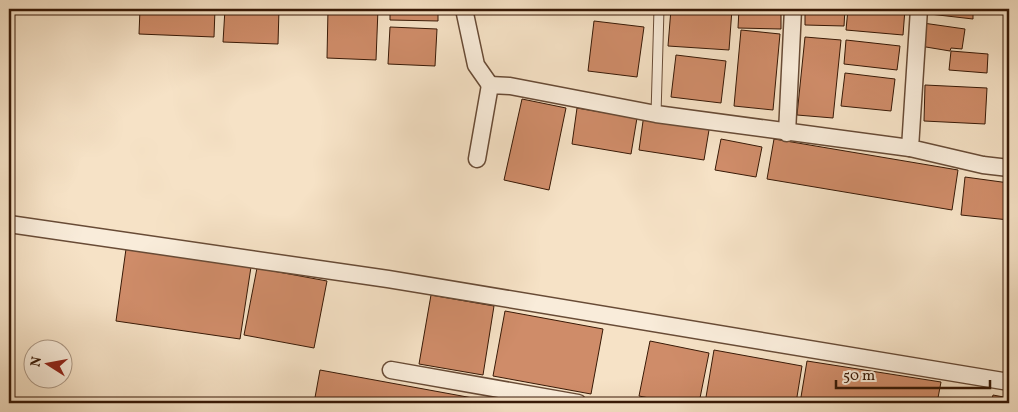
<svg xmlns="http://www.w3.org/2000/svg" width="1018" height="412" font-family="Vollkorn,serif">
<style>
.building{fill:#cf8c69;stroke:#381906}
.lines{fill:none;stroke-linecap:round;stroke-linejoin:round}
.lane-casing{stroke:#684b36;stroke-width:11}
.street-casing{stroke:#684b36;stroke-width:19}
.lane{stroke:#f9ecda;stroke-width:9}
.street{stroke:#f9ecda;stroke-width:16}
</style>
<rect width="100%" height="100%" fill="#f6e2c6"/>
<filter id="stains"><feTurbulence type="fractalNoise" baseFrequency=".004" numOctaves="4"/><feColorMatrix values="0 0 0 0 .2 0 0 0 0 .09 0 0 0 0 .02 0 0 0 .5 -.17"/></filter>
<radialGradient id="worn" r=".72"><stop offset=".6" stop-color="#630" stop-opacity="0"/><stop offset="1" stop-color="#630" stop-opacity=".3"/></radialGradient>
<g class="building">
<polygon points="140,9 215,9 214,37 139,34"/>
<polygon points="225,9 279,9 278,44 223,42"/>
<polygon points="328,9 378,9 376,60 327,58"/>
<polygon points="390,9 438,9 438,21 390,20"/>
<polygon points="599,9 645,9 644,12"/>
<polygon points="671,9 732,9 729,50 668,46"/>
<polygon points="739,9 781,9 781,29 738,28"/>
<polygon points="805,9 845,9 844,26 805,25"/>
<polygon points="848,9 905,9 903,35 846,30"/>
<polygon points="922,9 973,9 973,19 921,13"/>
<polygon points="594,21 644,27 637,77 588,71"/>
<polygon points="923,23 965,29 962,49 951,48 950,51 920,46"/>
<polygon points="390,27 437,29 435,66 388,64"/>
<polygon points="741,30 780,34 773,110 734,106"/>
<polygon points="805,37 841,40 833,118 797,115"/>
<polygon points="846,40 900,46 897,70 844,64"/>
<polygon points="951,51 988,54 987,73 949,70"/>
<polygon points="676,55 726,61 721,103 671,97"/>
<polygon points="845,73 895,79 891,111 841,106"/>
<polygon points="925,85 987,88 985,124 924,121"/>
<polygon points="522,99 566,108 549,190 504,180"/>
<polygon points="577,108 637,118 631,154 572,144"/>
<polygon points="644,114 710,124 704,160 639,150"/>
<polygon points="721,139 762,147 756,177 715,170"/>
<polygon points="774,139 958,170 952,210 767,179"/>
<polygon points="965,177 1009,183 1009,220 961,215"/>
<polygon points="126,249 251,267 240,339 116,321"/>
<polygon points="257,268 327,281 314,348 244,335"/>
<polygon points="431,295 494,306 483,375 419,364"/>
<polygon points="505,311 603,329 591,394 493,376"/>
<polygon points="650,341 709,353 699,403 675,403 639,396"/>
<polygon points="714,350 802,366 796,403 705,403"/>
<polygon points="807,361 941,382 937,403 800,403"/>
<polygon points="320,370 500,403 314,403"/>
<polygon points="993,395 1009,398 1009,403 991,403"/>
</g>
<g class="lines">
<g class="lane-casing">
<polyline id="lane" points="656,114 659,9"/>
</g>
<g class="street-casing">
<g id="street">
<polyline points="464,9 476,65 490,85"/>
<polyline points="919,9 910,148 983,165 1009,168"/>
<polyline points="787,133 793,9"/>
<polyline points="477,159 490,85 510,86 656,114 910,148"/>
<polyline points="9,224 388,279 1009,382"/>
<polyline points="391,370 578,403"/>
</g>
</g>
<use href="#lane" class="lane"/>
<use href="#street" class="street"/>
</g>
<rect width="1018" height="412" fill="none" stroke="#f6e2c6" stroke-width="30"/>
<rect x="10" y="10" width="998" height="392" fill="none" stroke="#381906" stroke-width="2.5"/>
<rect x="15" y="15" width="988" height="382" fill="none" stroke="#381906"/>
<g transform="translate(48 364) rotate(281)"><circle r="24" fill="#f9ecda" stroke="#ac9885"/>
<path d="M0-4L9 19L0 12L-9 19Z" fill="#8f2418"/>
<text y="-8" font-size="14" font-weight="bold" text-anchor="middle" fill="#381906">N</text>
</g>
<path d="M836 380v8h154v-8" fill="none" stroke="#381906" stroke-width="2.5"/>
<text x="843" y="380" font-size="15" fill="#381906" stroke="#f9ecda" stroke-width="4" paint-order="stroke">50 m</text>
<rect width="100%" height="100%" filter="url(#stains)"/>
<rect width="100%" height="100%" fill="url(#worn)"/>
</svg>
